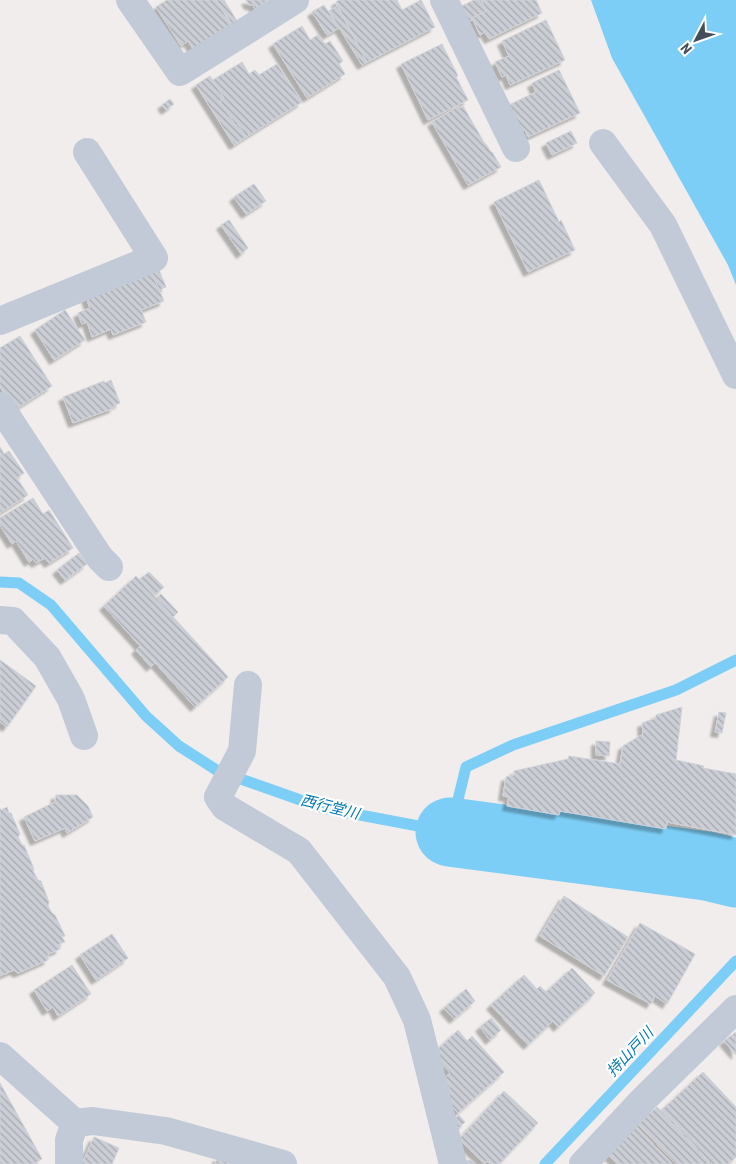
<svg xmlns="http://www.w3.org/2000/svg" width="736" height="1164" font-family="'Roboto Condensed','Noto Sans JP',sans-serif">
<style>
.water{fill:#7dcef6}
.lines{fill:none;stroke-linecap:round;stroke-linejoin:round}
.stream{stroke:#7dcef6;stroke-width:11}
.river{stroke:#7dcef6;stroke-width:69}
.building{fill:url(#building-back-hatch);stroke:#d0d2d9;filter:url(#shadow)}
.minor{stroke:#c1cad6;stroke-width:28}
.labels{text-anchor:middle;stroke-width:4.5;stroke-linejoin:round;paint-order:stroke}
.water-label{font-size:15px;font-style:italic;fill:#0078b2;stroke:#fff}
</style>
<defs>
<pattern id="building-back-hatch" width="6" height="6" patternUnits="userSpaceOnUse" patternTransform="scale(1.25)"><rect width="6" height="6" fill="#cbced5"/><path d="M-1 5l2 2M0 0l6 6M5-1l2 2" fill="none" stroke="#a6a9b0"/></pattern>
<filter id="shadow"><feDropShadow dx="-4.5" dy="4.5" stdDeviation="1" flood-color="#0004"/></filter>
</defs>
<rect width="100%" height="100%" fill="#f0edec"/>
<polygon class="water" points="591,0 736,0 736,285 728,265 612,58"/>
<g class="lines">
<g class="stream">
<polyline points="0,582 19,583 51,605 146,716 179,746 218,771 323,808 450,832 466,767 513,745 676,690 736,660"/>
<polyline points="545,1164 736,961"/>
</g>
<polyline class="river" points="450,832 707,866 736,873"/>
</g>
<g class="building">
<polygon points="167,0 216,0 233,28 194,50 188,41 181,46 156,7"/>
<polygon points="216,0 224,0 237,21 232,24"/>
<polygon points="246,0 268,0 255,9 252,4 250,6"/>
<polygon points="339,0 397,0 402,10 421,0 435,27 367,62 336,2"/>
<polygon points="474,0 481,0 487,11 472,18 472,20 468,22 460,7"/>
<polygon points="481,0 536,0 542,13 489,39 485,32 480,35 472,18 487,11"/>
<polygon points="324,5 339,28 327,35 312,12"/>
<polygon points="337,6 367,62 362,65 329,11"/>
<polygon points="546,20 565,60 510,85 506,75 502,77 495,62 509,56 502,41"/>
<polygon points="302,26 310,40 318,35 325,44 330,41 343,61 339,64 345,74 307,98 273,44"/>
<polygon points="442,44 458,76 456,77 468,100 428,120 401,64"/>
<polygon points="242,62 249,74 255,70 259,75 277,64 302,102 246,137 238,124 236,126 220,101 224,98 213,80"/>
<polygon points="559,70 580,113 528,137 525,130 522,131 509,105 536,92 532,83"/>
<polygon points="210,76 224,98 220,101 236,126 238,124 246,137 234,145 196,85"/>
<polygon points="170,99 174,104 166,110 162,105"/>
<polygon points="459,106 460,108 463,106 485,144 486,144 491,152 492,152 501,167 468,185 432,122"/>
<polygon points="571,131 577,143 552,155 546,143"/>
<polygon points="539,180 559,222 561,220 575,250 528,272 494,202"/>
<polygon points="254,184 266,201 246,214 234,197"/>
<polygon points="229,220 248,248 241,254 221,225"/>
<polygon points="157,265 166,287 159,290 150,269"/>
<polygon points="150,269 164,301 141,310 146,322 113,335 111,329 92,337 87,322 82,324 78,313 90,308 85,295"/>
<polygon points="65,310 85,340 54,360 35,330"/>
<polygon points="20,336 52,386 14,410 0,387 0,348"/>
<polygon points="111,380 120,403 113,406 114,408 73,423 63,397 104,381 105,383"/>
<polygon points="0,447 4,454 9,451 24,473 17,478 28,495 0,513"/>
<polygon points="33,498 43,514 49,510 73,548 49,563 45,558 36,563 33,559 29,562 16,541 12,544 0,525 0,518"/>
<polygon points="79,553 87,564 65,580 57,570"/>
<polygon points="149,572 164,587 155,595 140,579"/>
<polygon points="136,576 228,677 195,707 104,606"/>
<polygon points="161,594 178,612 173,617 156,598"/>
<polygon points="140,646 155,663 151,667 136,650"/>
<polygon points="0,660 36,686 7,727 0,722"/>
<polygon points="682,707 676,760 704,766 703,768 736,774 736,835 667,822 666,829 560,811 559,815 507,806 509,797 503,796 506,777 514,775 514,771 568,759 569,756 620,764 623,746 643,734 642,723 656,718 656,715"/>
<polygon points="719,712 726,713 722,733 715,732"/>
<polygon points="596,741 610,742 609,756 596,755"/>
<polygon points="56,795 77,795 88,806 93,817 67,833 65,828 35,841 24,817 55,802"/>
<polygon points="7,807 9,813 11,813 20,834 18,837 22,845 24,845 34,869 33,871 38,880 41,881 49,902 48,906 52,913 55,915 65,936 62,937 65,942 59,944 60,949 48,954 48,960 18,973 14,970 0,976 0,808 1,810"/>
<polygon points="564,896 628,937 604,976 540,936"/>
<polygon points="640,923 695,954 667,1004 655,996 651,1004 607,980"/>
<polygon points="112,934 128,958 96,980 80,955"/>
<polygon points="72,965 91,994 58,1016 53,1007 47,1011 34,990"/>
<polygon points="572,968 595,993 558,1027 553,1021 528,1045 491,1005 524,975 537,989 540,986 546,992"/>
<polygon points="466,989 475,1001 454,1019 444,1008"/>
<polygon points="491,1018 501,1030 490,1040 480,1027"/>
<polygon points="458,1030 467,1041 472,1036 504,1072 458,1113 448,1103 445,1091 450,1087 443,1079 450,1073 438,1060 436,1051"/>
<polygon points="736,1032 736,1055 724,1041"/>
<polygon points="703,1072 736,1107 736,1157 728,1164 712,1164 662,1110"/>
<polygon points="0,1083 42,1159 33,1164 0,1164"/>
<polygon points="504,1091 538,1123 499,1164 490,1164 487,1161 485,1164 459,1139"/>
<polygon points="657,1107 710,1164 676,1164 638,1124"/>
<polygon points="459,1115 465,1122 459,1128 453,1121"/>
<polygon points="635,1125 672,1164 617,1164 606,1152"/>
<polygon points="94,1137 119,1148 112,1164 82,1164"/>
<polygon points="218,1157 234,1164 215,1164"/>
<polygon points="470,1160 475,1164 464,1164 464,1161"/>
</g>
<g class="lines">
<g class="minor">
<polyline points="130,0 180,72 295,0"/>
<polyline points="444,0 516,148"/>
<polyline points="603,143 663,225 736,375"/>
<polyline points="0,321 154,258 87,152"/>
<polyline points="0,406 100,558 109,567"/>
<polyline points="0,620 13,621 47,657 71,699 84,736"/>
<polyline points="248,685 242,751 218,797 225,807 299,851 397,977 417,1020 453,1164"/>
<polyline points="0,1056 75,1123"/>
<polyline points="69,1164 69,1140 75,1123 93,1121 166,1131 283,1164"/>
<polyline points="583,1164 642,1101 736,1009"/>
</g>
</g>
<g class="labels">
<g class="water-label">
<text transform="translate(330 807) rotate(14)" y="5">西行堂川</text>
<text transform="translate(630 1052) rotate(-47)" y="5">持山戸川</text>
</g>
</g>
<g transform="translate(696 40) rotate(229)" stroke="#ffffff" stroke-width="4" paint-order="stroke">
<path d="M0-4L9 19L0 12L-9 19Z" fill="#434d5c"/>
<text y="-8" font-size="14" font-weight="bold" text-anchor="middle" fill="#434d5c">N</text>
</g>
</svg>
